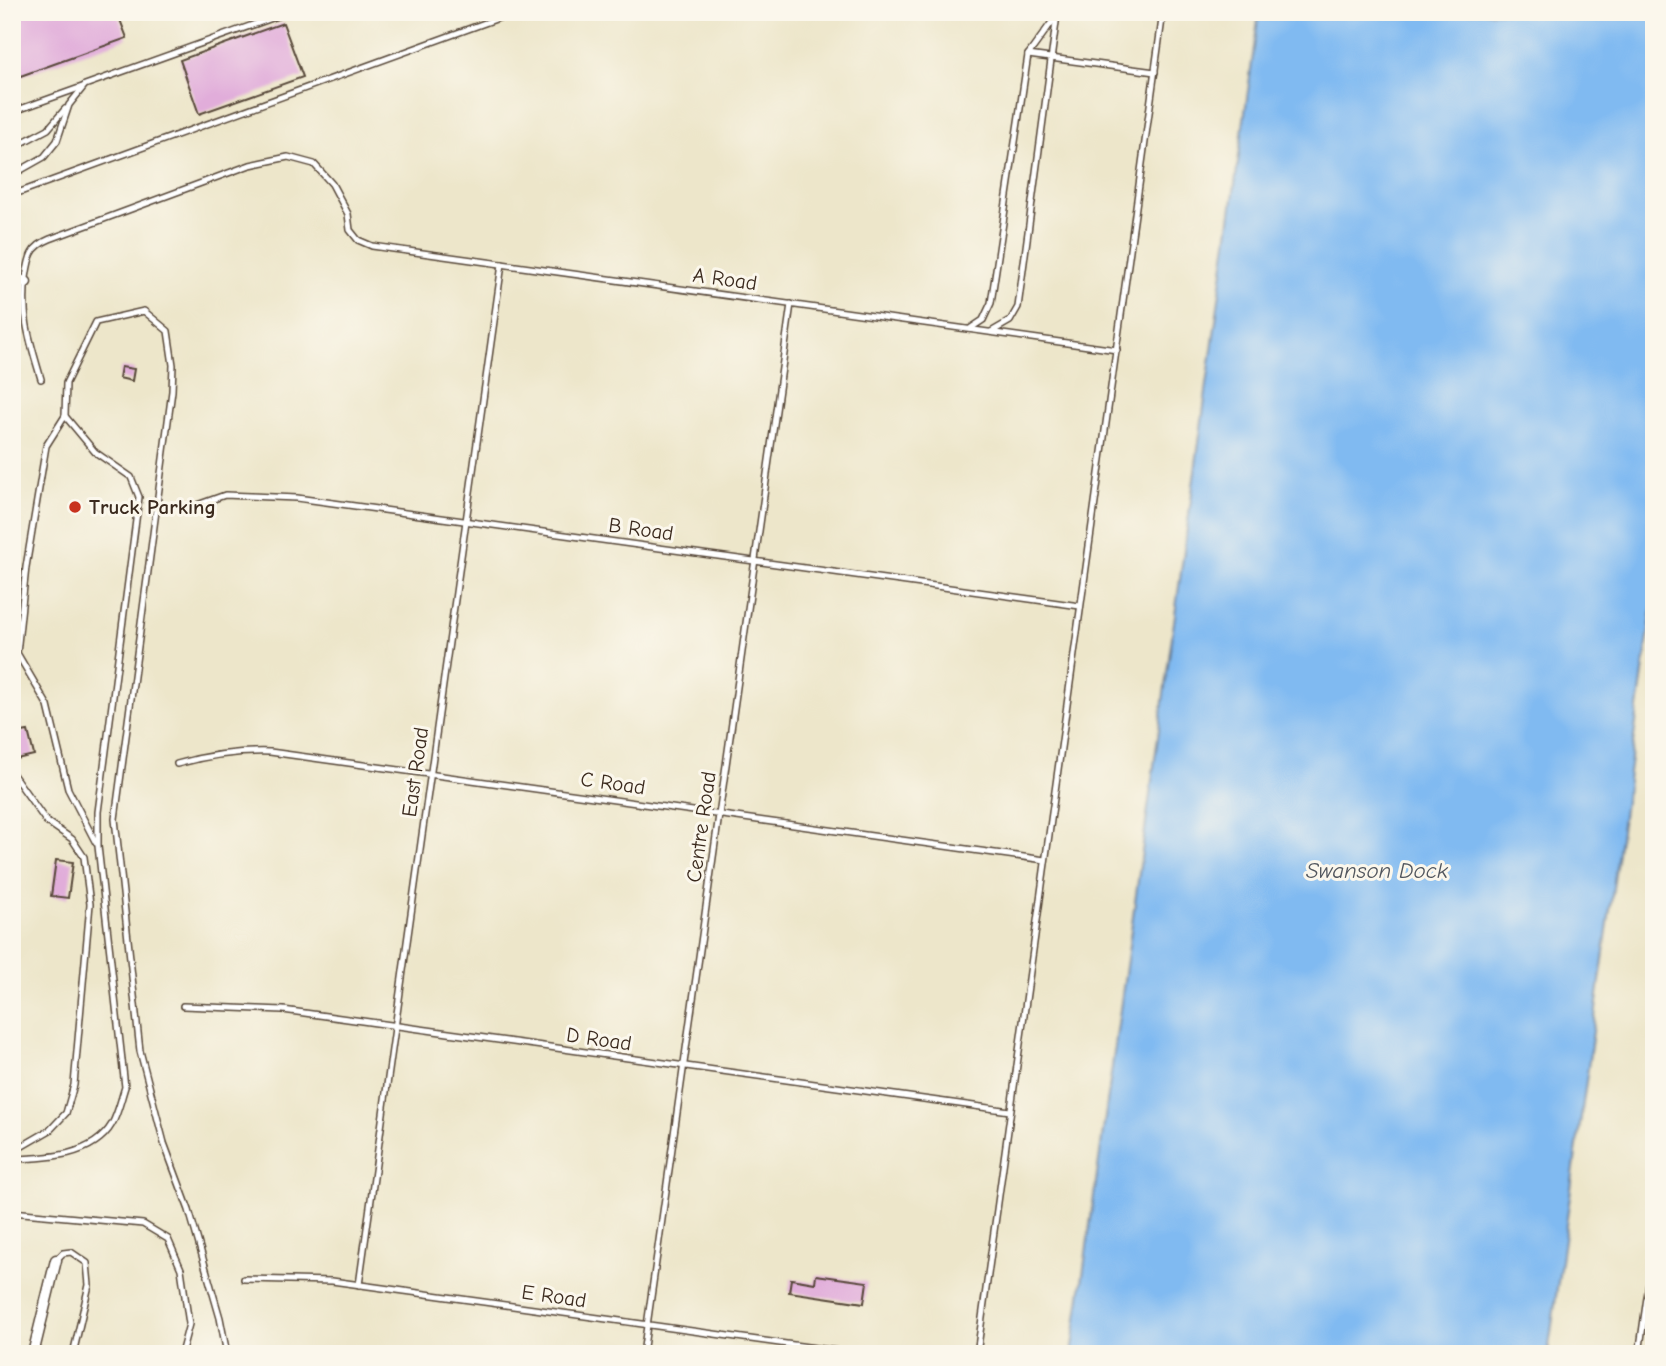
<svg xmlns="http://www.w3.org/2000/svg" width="1666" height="1366" font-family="'Comic Neue',sans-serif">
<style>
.water{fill:#80baf1;stroke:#5e7288;stroke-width:2}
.building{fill:#e1adda}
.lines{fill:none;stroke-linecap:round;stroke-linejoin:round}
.lane-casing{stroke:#564638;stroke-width:8}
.street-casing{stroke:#564638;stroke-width:13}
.lane{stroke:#fff;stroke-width:5}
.street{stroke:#fff;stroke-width:10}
.poi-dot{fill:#c8321e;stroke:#fbf7ec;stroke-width:2.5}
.labels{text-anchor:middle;stroke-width:6;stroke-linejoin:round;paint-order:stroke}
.street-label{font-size:21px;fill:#3b2a1e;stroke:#fbf7ec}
.poi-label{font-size:21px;font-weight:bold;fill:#3b2a1e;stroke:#fbf7ec;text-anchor:start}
.water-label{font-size:23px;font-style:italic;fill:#50555d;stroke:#fbf7ec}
</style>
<rect width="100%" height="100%" fill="#fbf7ec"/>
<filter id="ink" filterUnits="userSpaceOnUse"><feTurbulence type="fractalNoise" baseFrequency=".0143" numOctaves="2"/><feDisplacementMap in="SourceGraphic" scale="14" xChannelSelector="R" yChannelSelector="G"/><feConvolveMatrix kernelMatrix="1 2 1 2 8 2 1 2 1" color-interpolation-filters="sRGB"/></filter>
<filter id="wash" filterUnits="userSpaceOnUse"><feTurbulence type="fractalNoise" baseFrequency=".00686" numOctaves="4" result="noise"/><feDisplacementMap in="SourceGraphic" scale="28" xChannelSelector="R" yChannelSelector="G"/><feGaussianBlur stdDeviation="1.57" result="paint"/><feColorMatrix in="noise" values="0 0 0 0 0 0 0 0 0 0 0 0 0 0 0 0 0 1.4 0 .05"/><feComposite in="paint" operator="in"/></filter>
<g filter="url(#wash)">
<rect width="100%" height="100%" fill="#ede6ca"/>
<polygon class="water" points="1259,12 1654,12 1654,594 1548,1354 1072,1354"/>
<g id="blocks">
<g class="building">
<polygon points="12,12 117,12 127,38 12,79"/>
<polygon points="283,23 303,77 199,114 180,60"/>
<polygon points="121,367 134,369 132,381 119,378"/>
<polygon points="17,708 22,732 28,731 34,755 12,760 12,709"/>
<polygon points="56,860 73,862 68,898 51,896"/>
<polygon points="816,1275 867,1282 864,1303 789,1292 791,1279 815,1283"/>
</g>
</g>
</g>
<g filter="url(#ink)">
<use href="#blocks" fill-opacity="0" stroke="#564638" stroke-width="2"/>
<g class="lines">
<g class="lane-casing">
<g id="lane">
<polyline points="1028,55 1155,72"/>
<polyline points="12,112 82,87"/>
<polyline points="12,148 48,129 65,109"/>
<polyline points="12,175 44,157 57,141 69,105 85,85 289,12"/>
<polyline points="12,195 515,12"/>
<polyline points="971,328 983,320 991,303 1028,55 1057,15"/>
<polyline points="991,332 1010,321 1018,307 1057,15"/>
<path d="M41,379C30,341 21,317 26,278C29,258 30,247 50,239L250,165L288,157L314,164L332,184L348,214L350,230L358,240L372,246L1117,350"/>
<polyline points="65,416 46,446 26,567 17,653 48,706 68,789 96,843"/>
<polyline points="197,505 225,495 297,498 1080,606"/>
<path d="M177,764C209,755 237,751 270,752L1045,860"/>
<polyline points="12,773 46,821 72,839 84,857 90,904 74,1085 66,1113 50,1130 12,1152"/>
<polyline points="183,1006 283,1010 1010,1111"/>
<path d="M12,1159C46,1158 93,1157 112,1124C118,1114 121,1099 125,1087L98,846V812L139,497L131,477L95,452L65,416L66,383L96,322L144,311L168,331L173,365L172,391L115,819L140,1051L164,1143L189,1210L220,1318L227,1354"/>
<polyline points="12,1212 143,1224 168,1239 181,1269 189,1324 181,1354"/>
<polyline points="56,1260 63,1253 71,1252 87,1263 89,1285 73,1354"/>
<polyline points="244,1279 332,1281 859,1354"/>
<polyline points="359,1285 502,264"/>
<polyline points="643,1354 791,304"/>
<polyline points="977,1354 1163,12"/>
<polyline points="1639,1354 1654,1248"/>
</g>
</g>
<g class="street-casing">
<g id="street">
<polyline points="12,278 26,282"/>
<polyline points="33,1354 56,1260"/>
</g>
</g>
<use href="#lane" class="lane"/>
<use href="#street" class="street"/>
</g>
</g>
<circle class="poi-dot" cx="75" cy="507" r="7"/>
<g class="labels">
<g class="street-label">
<text transform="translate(725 279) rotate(8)" y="7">A Road</text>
<text transform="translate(641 529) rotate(8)" y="7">B Road</text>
<text transform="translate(415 772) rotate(-82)" y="7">East Road</text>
<text transform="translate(613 783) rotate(8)" y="7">C Road</text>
<text transform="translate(701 827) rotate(-82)" y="7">Centre Road</text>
<text transform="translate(599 1039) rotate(8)" y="7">D Road</text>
<text transform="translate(554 1296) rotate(8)" y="7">E Road</text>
</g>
<g class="poi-label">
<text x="89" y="514">Truck Parking</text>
</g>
<g class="water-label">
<text x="1377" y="878">Swanson Dock</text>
</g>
</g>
<rect width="1666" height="1366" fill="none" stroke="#fbf7ec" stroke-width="42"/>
</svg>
